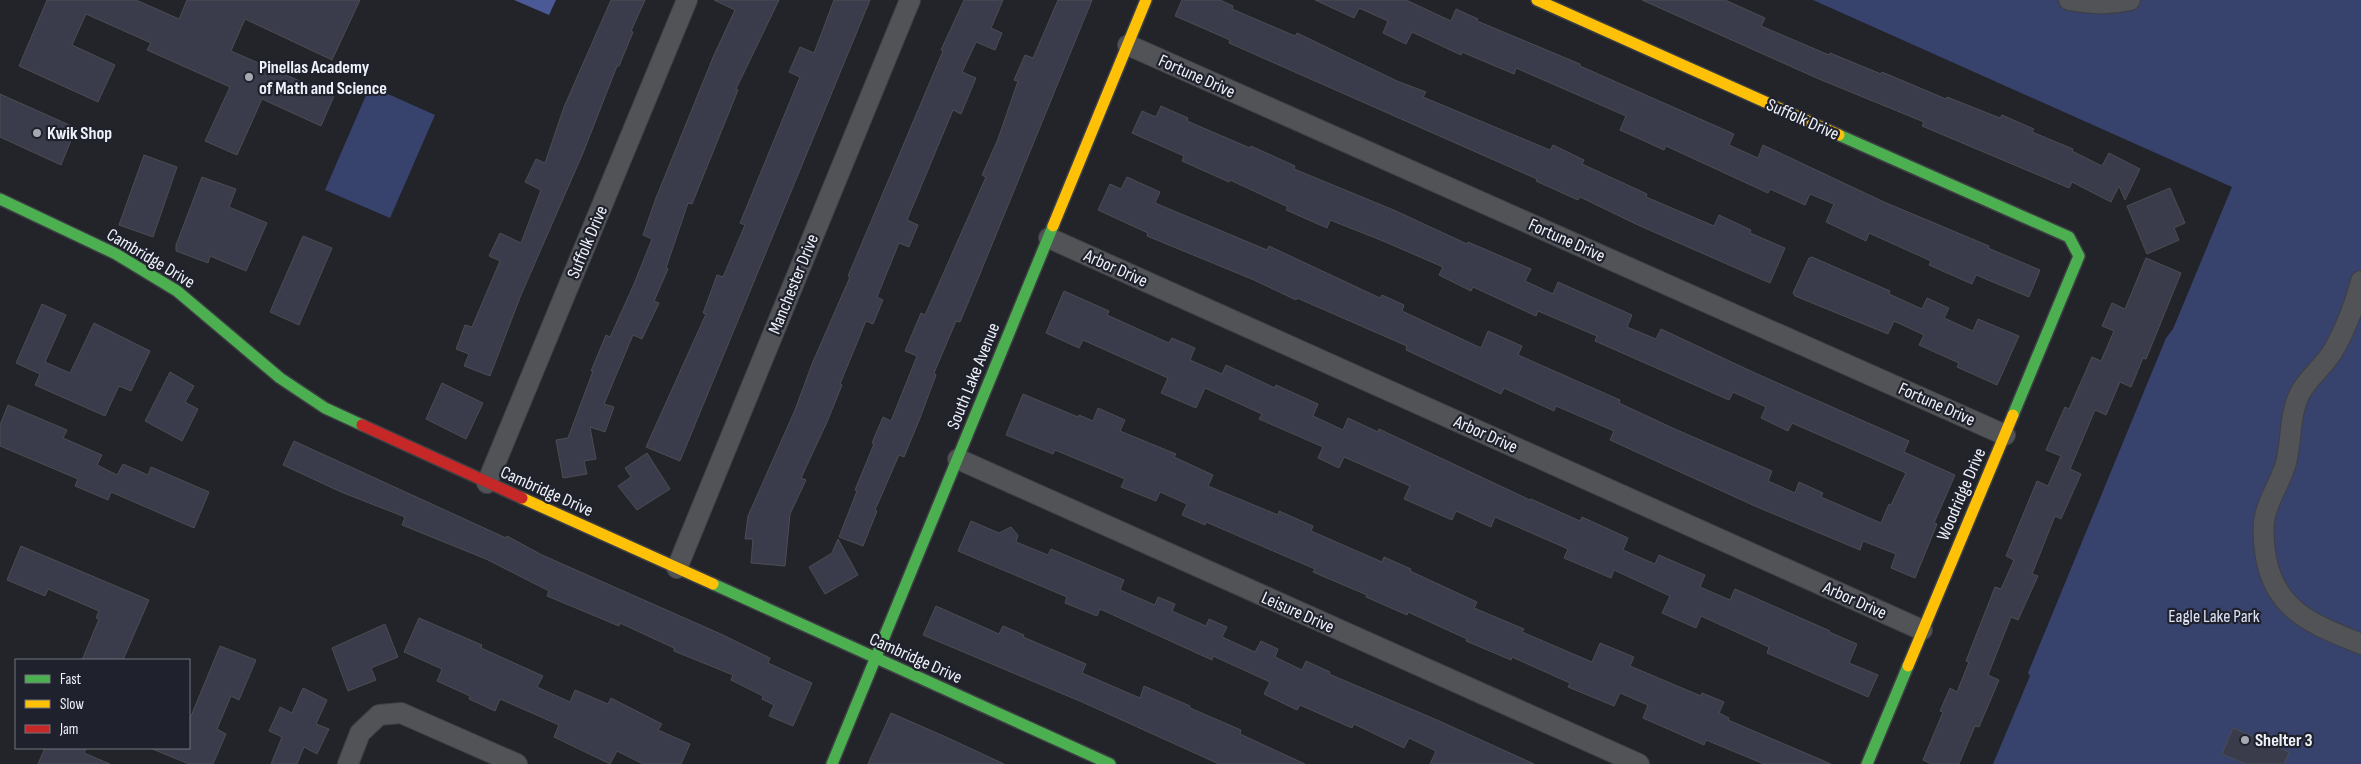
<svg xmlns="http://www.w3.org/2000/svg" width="2361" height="764" font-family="'Sofia Sans Condensed',sans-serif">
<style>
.green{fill:#38436d}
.water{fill:#4b5a96}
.building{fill:#3a3c4b;stroke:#4b4d52}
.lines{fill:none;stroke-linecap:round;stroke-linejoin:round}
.street-casing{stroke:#3d3f44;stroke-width:22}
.fast-casing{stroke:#3d3f44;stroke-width:14}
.slow-casing{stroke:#3d3f44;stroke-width:14}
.jam-casing{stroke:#3d3f44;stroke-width:14}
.street{stroke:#525357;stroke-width:20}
.fast{stroke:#4caf50;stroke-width:11}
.slow{stroke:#ffc107;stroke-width:11}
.jam{stroke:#c62828;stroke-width:11}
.poi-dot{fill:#a7a9b1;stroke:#1f222d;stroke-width:2}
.labels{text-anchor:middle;stroke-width:4.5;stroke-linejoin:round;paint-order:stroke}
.poi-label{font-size:18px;font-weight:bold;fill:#eff1f9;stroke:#1f222d;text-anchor:start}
.street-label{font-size:18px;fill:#eff1f9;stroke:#1f222d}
.park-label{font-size:18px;fill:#dde3f7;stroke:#1f222d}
</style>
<rect width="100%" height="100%" fill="#22242a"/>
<g class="green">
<polygon points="1813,0 2361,0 2361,764 1993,764 2030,676 2028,673 2166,338 2173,329 2232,187"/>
<polygon points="370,86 435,115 390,218 325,190"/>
</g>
<polygon class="water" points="514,0 556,0 549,15"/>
<g class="building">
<polygon points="47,0 136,0 179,19 187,0 360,0 332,60 245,19 231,51 334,96 321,126 262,99 237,155 205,141 230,87 147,50 151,43 86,14 72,45 115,65 98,102 19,66"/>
<polygon points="611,0 645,0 631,31 633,32 619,66 617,66 583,153 521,295 490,376 464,366 469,354 456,349 465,325 472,327 500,261 489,256 500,233 521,243 541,190 525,182 536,159 545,163 564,107"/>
<polygon points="714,0 779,0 736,89 738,90 692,204 688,203 666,268 668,269 654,301 659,303 642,339 633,335 604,404 614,407 605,432 590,427 596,459 584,461 587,474 563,478 556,440 568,438 593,371 591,371 606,335 610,337 634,284 652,239 643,235 656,198 714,55 735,10"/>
<polygon points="834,0 870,0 680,461 646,447 706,314 703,313 717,275 723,277 745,225 740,223 800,77 789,72 800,47 814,53"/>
<polygon points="964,0 1003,0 991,28 1002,33 995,50 976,42 962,72 976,78 961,114 953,110 907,220 918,225 909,247 899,243 877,297 883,300 873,324 866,321 840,384 842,385 827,422 801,478 806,480 790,514 785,566 751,563 753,539 745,539 748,516 795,410 812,364 850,277 848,276 943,51 941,50"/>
<polygon points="1058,0 1092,0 975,286 960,322 956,321 934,373 936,375 920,418 904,457 899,455 875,510 877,511 863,546 839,537 857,491 855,490 874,444 872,443 883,417 891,421 917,356 905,351 921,313 925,315 986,177 982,175 998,139 1018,81 1014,80 1025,55 1033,58"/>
<polygon points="1182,0 1220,0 1233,6 1232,9 1295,36 1297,33 1397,81 1426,92 1423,97 1550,150 1553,145 1584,160 1582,164 1647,194 1646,197 1714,226 1719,215 1751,230 1750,233 1785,248 1770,283 1638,225 1580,197 1578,200 1536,181 1537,179 1229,43 1230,40 1175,16"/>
<polygon points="1315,0 1406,0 1451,21 1456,9 1478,19 1477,21 1580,64 1580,66 1734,134 1729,145 1758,158 1763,145 1884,202 1989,246 1988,248 2040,270 2029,297 1976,275 1972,284 1929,265 1931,261 1869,233 1866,241 1826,222 1834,204 1810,194 1805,205 1770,189 1768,193 1666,146 1664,150 1620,130 1626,116 1516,68 1514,74 1462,52 1461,55 1412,32 1406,44 1383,33 1388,21 1359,8 1354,18"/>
<polygon points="1642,0 1725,0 1765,18 1761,26 1829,55 1830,53 1881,74 1882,72 1946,99 1947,97 2000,118 2002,115 2034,129 2032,132 2073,149 2072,151 2102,166 2109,153 2140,169 2125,200 2119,186 2111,202 2072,182 2069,188 1922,126 1924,122 1819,79"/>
<polygon points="0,94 76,128 61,165 0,137"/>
<polygon points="1161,106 1188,118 1187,121 1250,148 1251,146 1295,166 1294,169 1396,211 1467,244 1468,242 1531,269 1525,281 1553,294 1558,282 1632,315 1627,327 1656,339 1661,329 1755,373 1909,441 1904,452 1955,475 1934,523 1937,524 1915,578 1891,568 1896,554 1863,541 1860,550 1757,507 1610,440 1614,431 1556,406 1554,411 1504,388 1501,394 1406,350 1407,346 1297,298 1296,300 1254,280 1147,236 1148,233 1098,210 1110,184 1121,189 1127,177 1160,192 1155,203 1267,250 1269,246 1380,298 1382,295 1404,305 1402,311 1481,348 1488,331 1522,346 1518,355 1620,400 1619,403 1677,430 1772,471 1768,481 1795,493 1799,482 1823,493 1821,497 1881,523 1889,504 1891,505 1906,473 1792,423 1788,431 1761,418 1766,407 1733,392 1729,400 1595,341 1597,336 1538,311 1536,316 1473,287 1471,291 1439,275 1443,267 1383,241 1330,220 1327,228 1286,210 1288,207 1230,180 1229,182 1182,161 1184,156 1132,133 1142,111 1156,117"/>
<polygon points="144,155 177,167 153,237 119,225"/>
<polygon points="202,177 236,189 229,207 267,223 246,271 210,256 208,263 176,251 176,245"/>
<polygon points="2170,188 2185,223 2174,228 2179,240 2147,254 2127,206"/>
<polygon points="303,236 332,248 299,325 270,312"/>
<polygon points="1812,257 1890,291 1889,294 1922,309 1927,298 1949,308 1944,318 1973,331 1978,319 2019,336 1997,385 1957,367 1959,363 1919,345 1924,335 1894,321 1888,334 1795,296 1793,293 1809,258"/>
<polygon points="2146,258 2181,273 2146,359 2143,358 2131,387 2120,382 2106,415 2095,410 2070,469 2081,474 2061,519 2055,516 2032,574 2038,576 2018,620 2011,617 1988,675 1999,680 1979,727 1975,726 1959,764 1931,764 1923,760 1943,712 1940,711 1950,688 1957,692 1969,662 1966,661 1995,587 2001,589 2014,560 2006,556 2037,481 2048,486 2061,456 2046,450 2065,407 2069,409 2092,357 2101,361 2114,331 2102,326 2112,303 2125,309"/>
<polygon points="1064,291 1109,311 1107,315 1169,343 1172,338 1195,348 1190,360 1222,374 1226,365 1275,388 1276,385 1318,404 1313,416 1343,430 1348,418 1378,432 1379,429 1530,500 1531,499 1580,521 1582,517 1628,538 1623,550 1655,564 1659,555 1705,575 1700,587 1730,600 1735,589 1830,631 1829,632 1857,644 1849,663 1878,675 1868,697 1767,653 1769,647 1701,616 1696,628 1662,613 1670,596 1614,570 1611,578 1564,558 1568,549 1495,517 1491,527 1456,511 1452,520 1404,499 1410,486 1344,457 1339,468 1318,458 1323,447 1259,419 1262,414 1205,388 1196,408 1161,393 1168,378 1083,340 1079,348 1046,333"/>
<polygon points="42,304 66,315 45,362 70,373 94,323 150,351 131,391 119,386 105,416 35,385 40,374 16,363"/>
<polygon points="170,372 194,386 185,402 198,409 182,441 145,421"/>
<polygon points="442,383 483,403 466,439 426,419"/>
<polygon points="1023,394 1078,417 1079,415 1093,421 1098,408 1125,420 1120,431 1176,454 1174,457 1213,475 1208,486 1278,515 1279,511 1313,526 1311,531 1382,562 1384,557 1411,569 1410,571 1477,602 1474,608 1524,629 1522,632 1592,662 1600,643 1634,657 1630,666 1701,696 1702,693 1724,702 1719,713 1729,718 1728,720 1831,764 1764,764 1706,740 1704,745 1643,718 1648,705 1620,693 1614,706 1568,687 1570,683 1512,657 1511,660 1466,641 1467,639 1408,612 1407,615 1366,597 1367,595 1313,572 1315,569 1206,522 1205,525 1182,515 1187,504 1160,492 1156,501 1121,487 1125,479 1055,450 1053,454 1006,435"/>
<polygon points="8,405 67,430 63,438 102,455 97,465 117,475 123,464 148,475 151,467 209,492 194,528 111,492 108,500 75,486 78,479 0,446 0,425"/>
<polygon points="294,441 506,538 507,536 542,555 723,635 770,658 768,663 812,683 793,726 769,716 774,705 762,699 763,696 731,680 733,675 674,651 674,648 620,623 619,626 547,596 549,591 486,559 402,525 405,517 341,492 283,465"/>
<polygon points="647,453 670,489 637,510 618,486 631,477 625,468"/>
<polygon points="971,521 999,533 1011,527 1018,535 1016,542 1048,555 1051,549 1124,580 1120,590 1155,605 1158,597 1175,604 1172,611 1206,626 1209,619 1227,627 1222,637 1255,652 1261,641 1278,649 1275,657 1302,670 1306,661 1330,672 1329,674 1437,720 1534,764 1430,764 1436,751 1409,738 1404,748 1354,724 1352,728 1300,705 1297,710 1264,694 1270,682 1213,656 1212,660 1100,609 1097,616 1065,603 1067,597 958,551"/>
<polygon points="838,539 858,575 825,594 809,567 832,553"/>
<polygon points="21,546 149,600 123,660 82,660 99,619 96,618 99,611 48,589 45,596 7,580"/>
<polygon points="936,606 999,634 1003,626 1024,635 1023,637 1086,664 1082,673 1140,698 1144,686 1190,706 1190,708 1241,730 1240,734 1305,764 1219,764 1082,702 923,635"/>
<polygon points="419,618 482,645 481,648 543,676 537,687 570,702 575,690 608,704 611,698 662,724 658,730 690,744 681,764 643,764 617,751 610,764 554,737 559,725 500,699 495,711 469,699 470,696 437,681 442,669 404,652"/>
<polygon points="385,624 398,657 371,668 376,680 348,691 332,648"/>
<polygon points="220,646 256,660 239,700 231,696 217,729 226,734 213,764 189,764 150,748 189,748 189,721"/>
<polygon points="303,688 327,700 316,724 329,729 317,754 304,747 297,764 271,764 282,737 269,731 280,707 292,713"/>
<polygon points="891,713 946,737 1004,764 868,764"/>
<polygon points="2233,728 2289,752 2284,764 2246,764 2222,754"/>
<polygon points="45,748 86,748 84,753 110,764 38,764"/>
</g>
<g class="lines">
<g class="street-casing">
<g id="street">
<path d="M2069,0C2091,4 2109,5 2130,0"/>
<polyline points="1128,45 2005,435"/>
<polyline points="1049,238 1922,630"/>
<path d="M2361,281C2355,304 2345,330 2333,351C2324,366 2308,378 2300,393C2289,415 2292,439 2286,463C2281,481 2269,498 2265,516C2262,528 2264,545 2266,558C2276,612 2315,625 2361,644"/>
<polyline points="958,459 1639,764"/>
<polyline points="487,483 687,0"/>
<polyline points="677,568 910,0"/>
<polyline points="348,764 360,733 379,715 401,713 517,764"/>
</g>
</g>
<g class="fast-casing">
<g id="fast">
<polyline points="1839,135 2069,237 2079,256 2013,415"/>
<polyline points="0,199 116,254 177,291 280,378 325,408 362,425"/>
<polyline points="713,584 1110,764"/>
<polyline points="832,764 1053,226"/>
<polyline points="1867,764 1908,666"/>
</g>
</g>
<g class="slow-casing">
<g id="slow">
<polyline points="1537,0 1839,135"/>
<polyline points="1053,226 1146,0"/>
<polyline points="522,498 713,584"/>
<polyline points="1908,666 2013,415"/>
</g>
</g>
<g class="jam-casing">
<polyline id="jam" points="362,425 522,498"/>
</g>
<use href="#street" class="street"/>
<use href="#fast" class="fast"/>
<use href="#slow" class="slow"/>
<use href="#jam" class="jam"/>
</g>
<g class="poi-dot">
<circle cx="249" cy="77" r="5"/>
<circle cx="37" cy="133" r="5"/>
<circle cx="2245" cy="740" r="5"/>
</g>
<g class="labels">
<g class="poi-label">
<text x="259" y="73">Pinellas Academy<tspan x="259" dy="21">of Math and Science</tspan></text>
<text x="47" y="139">Kwik Shop</text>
<text x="2255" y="746">Shelter 3</text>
</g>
<g class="street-label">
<text transform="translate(1197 76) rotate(24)" y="6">Fortune Drive</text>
<text transform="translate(1803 119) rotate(24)" y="6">Suffolk Drive</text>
<text transform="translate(1567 240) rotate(24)" y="6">Fortune Drive</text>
<text transform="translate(587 242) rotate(-67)" y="6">Suffolk Drive</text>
<text transform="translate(151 258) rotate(31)" y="6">Cambridge Drive</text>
<text transform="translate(1116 268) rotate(24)" y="6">Arbor Drive</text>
<text transform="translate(793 284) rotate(-68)" y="6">Manchester Drive</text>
<text transform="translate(973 376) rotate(-68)" y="6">South Lake Avenue</text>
<text transform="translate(1937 404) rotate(24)" y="6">Fortune Drive</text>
<text transform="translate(1486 434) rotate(24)" y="6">Arbor Drive</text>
<text transform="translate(547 491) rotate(24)" y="6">Cambridge Drive</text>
<text transform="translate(1961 494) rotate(-67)" y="6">Woodridge Drive</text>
<text transform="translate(1855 600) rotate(24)" y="6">Arbor Drive</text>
<text transform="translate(1298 612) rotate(24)" y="6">Leisure Drive</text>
<text transform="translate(916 658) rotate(24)" y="6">Cambridge Drive</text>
</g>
<g class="park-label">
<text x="2214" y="622">Eagle Lake Park</text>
</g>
</g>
<rect x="15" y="659" width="175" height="90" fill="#1f222d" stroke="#72757f"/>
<rect x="25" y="675" width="25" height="8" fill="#4caf50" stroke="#72757f"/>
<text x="60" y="684" font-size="15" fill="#eff1f9">Fast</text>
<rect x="25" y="700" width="25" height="8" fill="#ffc107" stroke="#72757f"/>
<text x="60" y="709" font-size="15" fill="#eff1f9">Slow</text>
<rect x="25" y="725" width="25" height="8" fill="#c62828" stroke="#72757f"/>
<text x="60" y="734" font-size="15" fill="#eff1f9">Jam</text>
</svg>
